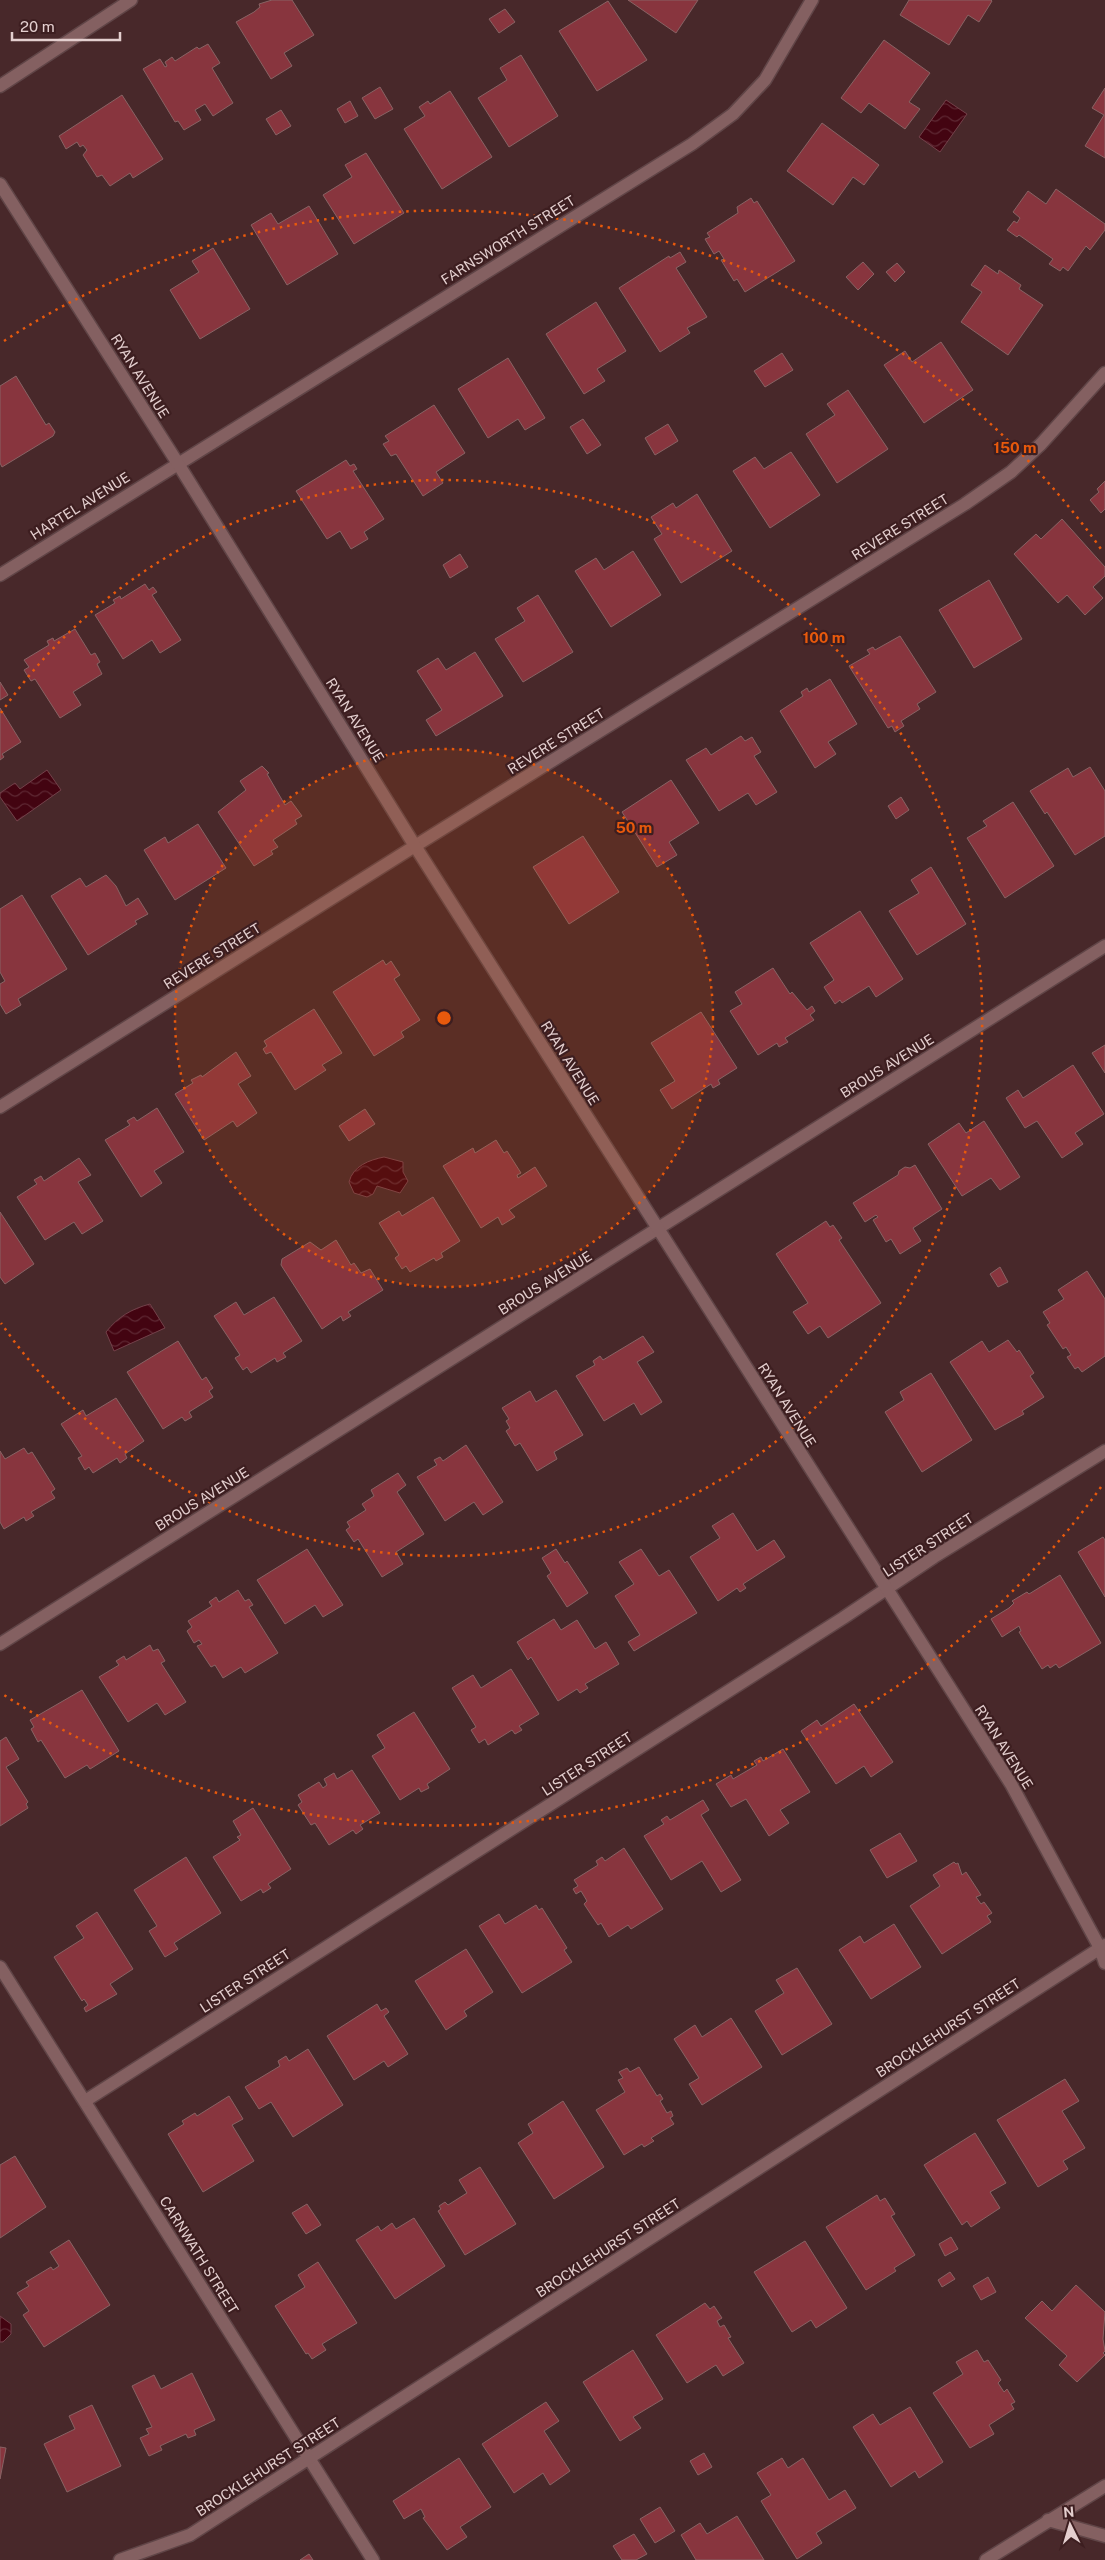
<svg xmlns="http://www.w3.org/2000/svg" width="1105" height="2560" font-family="'Public Sans',sans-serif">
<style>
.water{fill:url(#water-waves);stroke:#73414a}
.building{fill:#88353e;stroke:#886364}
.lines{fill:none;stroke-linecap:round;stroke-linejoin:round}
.street-casing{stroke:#604547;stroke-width:15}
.secondary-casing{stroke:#604547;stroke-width:15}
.street{stroke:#846061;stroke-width:12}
.secondary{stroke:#846061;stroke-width:12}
.ring{fill:none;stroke:#e8590c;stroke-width:2.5;stroke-dasharray:2.5 5}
.labels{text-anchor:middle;stroke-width:4.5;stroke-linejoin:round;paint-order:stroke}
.street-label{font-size:14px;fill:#e4cfcf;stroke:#3d1e20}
.centre{fill:#e8590c;stroke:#3d1e20;stroke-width:2.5}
.ring-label{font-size:15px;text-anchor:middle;font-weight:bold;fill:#e8590c;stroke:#3d1e20;stroke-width:4.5;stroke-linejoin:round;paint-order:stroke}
</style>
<defs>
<pattern id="water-waves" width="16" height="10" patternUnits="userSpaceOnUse" patternTransform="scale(1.25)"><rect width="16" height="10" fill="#430411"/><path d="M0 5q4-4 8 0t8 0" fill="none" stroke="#5e2833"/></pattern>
</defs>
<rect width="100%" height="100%" fill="#48282a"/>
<g class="water">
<polygon points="946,100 967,114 940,152 919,137"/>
<polygon points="47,770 61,790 17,821 0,797 0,793 15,783 20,789"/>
<path d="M384,1157L403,1162V1172L408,1181L400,1193L377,1186L373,1194L367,1197L354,1193L349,1182C353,1166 369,1160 384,1157Z"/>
<path d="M150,1304L165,1328L114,1351L106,1332C118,1317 131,1309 150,1304Z"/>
<polygon points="0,2316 11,2324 11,2334 3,2342 0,2342"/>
</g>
<g class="building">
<polygon points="272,0 292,0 314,35 284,53 292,66 271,79 236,22 254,12 260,7 259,4"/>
<polygon points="628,0 698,0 676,33"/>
<polygon points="909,0 991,0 992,1 979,22 968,15 949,45 900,15"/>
<polygon points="608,1 647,60 597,91 559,31"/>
<polygon points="505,9 515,22 499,33 489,19"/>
<polygon points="884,40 930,73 909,102 920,109 905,129 869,103 861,113 841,98"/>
<polygon points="208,44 220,63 212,68 233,103 213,116 205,104 195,110 201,120 184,130 178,121 175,122 143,69 160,59 165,67 167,66 165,62 172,57 175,61 197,47 199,49"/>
<polygon points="521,55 558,116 509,147 478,98 507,80 500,68"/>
<polygon points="380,87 393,109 375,119 362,98"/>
<polygon points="1105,88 1105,158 1085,146 1104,115 1092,108"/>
<polygon points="450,91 492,157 442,189 404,129 425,116 419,107 428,101 430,104"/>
<polygon points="122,95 163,159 133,178 130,173 110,186 102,175 97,177 83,155 87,150 83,145 80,147 77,142 66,149 59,136"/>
<polygon points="350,101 358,116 345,123 337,109"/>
<polygon points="281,110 291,126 276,135 266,119"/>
<polygon points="822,123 879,165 864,185 853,177 833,205 787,171"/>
<polygon points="366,153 404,213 354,244 323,195 352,177 345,165"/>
<polygon points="1056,189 1105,224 1105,230 1090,250 1086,246 1068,271 1063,267 1060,271 1049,264 1053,259 1019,235 1017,237 1007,230 1014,221 1017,223 1020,218 1013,212 1028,191 1046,204"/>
<polygon points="751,198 754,203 757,201 795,261 745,292 737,279 734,281 721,260 724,259 719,251 714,254 705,239 710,237 707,233 738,213 737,207"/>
<polygon points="309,206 338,254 287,285 251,225 271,213 278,224"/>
<polygon points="213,248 250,309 200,339 170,290 199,272 192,261"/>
<polygon points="680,252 686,262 676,268 707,317 687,328 690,333 660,352 619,288 669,256 670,258"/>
<polygon points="863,262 874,274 858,290 846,277"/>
<polygon points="897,263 905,272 895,282 886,272"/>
<polygon points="985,265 998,274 999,270 1021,285 1019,289 1043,305 1008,355 961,322 982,292 971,285"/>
<polygon points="596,302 626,351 597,369 605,381 584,394 546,334"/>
<polygon points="941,342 973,390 924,423 884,365 905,351 912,362"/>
<polygon points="782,353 793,370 765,387 754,371"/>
<polygon points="508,358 545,418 525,430 518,419 488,438 458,389"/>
<polygon points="16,376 46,425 49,423 55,432 53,436 2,467 0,463 0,386"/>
<polygon points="848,390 888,449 837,483 806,434 835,415 827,404"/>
<polygon points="434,405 465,453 436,472 443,483 423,496 396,454 391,456 383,444 389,441 385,436"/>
<polygon points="583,419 601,445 587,454 570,427"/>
<polygon points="668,424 678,441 655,455 645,438"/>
<polygon points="791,452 820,495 770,528 733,471 755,457 764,469"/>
<polygon points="346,460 350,466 354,464 357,469 353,471 384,519 364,532 368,539 351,549 340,531 327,539 296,491"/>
<polygon points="1105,481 1105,509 1101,513 1090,500 1099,492 1097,489"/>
<polygon points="697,494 732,551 681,583 654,539 662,534 651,517 673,503 676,508"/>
<polygon points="1062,519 1105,567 1105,576 1093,587 1103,598 1085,615 1067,595 1058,603 1014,554 1036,534 1041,539"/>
<polygon points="633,551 661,595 611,627 575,571 596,558 604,570"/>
<polygon points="460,554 468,567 450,578 443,565"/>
<polygon points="989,580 1022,639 974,668 939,610"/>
<polygon points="145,584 149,590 153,587 157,592 152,595 181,640 160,653 152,640 123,659 95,615 115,603 113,600 120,596 121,599"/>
<polygon points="538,595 573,652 523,682 495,639 525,621 517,608"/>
<polygon points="75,629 91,655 95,653 100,662 97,664 102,674 73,692 81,705 60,718 35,679 31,681 24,670 29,667 24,660 49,645 47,641 53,638 54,641"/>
<polygon points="900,636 936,692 917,704 920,709 901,721 904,726 895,732 892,726 888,728 849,666 870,654 867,650 873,647 875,650"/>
<polygon points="475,652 503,696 436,736 426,720 442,710 417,671 438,658 446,670"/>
<polygon points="830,679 857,724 828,742 836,754 815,768 780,711 803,696 801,692 807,688 809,692"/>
<polygon points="0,682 8,695 0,700"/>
<polygon points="0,708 21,742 2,754 4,757 0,760"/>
<polygon points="741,736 745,741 752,737 761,752 754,756 777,792 756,805 748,793 719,811 686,760 706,748 711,755"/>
<polygon points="262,766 269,773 267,774 285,805 291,801 302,816 295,820 297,824 273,840 278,847 271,851 273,854 254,866 218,812 246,790 240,781"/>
<polygon points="1090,767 1105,791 1105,836 1075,855 1047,812 1045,814 1030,791 1068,768 1073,777"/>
<polygon points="671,780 699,823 669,842 677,855 657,867 622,812"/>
<polygon points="901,797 909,810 896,819 888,806"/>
<polygon points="1013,802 1054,866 1005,898 967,838 987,826 983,821"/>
<polygon points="198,824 226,868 175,900 144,850 165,837 168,843"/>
<polygon points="583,836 619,892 569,924 533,867"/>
<polygon points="931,867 966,924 917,955 889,911 919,893 911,880"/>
<polygon points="106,875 116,886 126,906 138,898 148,914 135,921 137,924 88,955 51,896 80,878 86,887"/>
<polygon points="22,895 67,969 18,999 21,1005 6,1014 0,1004 0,984 5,981 0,972 0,909"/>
<polygon points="860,911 903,979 876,997 869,986 842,1003 840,1000 835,1004 824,987 834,980 810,943"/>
<polygon points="383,960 386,965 391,961 400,975 394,979 420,1020 401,1032 404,1037 374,1056 333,992"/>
<polygon points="773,968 790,994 792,992 807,1010 812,1006 815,1011 810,1015 814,1020 785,1038 788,1042 779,1047 777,1043 758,1055 730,1011 742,1004 735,992"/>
<polygon points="314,1009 342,1053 322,1065 326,1070 295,1090 271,1052 266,1054 263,1049 267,1046 264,1041"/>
<polygon points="701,1012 737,1068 718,1080 720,1084 713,1088 711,1084 672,1109 660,1090 675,1081 651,1043"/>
<polygon points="1105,1045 1105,1073 1092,1053"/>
<polygon points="236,1052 251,1076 238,1084 257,1113 237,1127 233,1121 204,1140 175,1094 193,1083 191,1080 201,1075 202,1077"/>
<polygon points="1073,1065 1104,1114 1075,1133 1083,1144 1062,1158 1037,1121 1025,1128 1006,1098 1018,1090 1023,1098"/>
<polygon points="157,1108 184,1152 154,1171 162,1183 141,1197 105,1140 130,1125 127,1121 134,1117 137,1121"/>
<polygon points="365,1109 375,1124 349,1141 339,1126"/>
<polygon points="984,1121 1020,1177 1000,1190 991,1178 962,1196 928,1144 959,1123 966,1133"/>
<polygon points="496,1140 504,1153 507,1151 521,1173 517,1175 518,1178 535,1167 547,1186 509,1210 515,1217 502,1225 498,1217 481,1228 443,1166 473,1148 475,1153"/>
<polygon points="79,1158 91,1175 78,1182 103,1221 82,1234 74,1222 45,1240 17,1197 37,1184 34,1180 41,1176 44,1181"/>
<polygon points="915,1165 942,1209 913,1228 921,1241 900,1254 891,1239 886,1242 873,1220 878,1217 876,1215 865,1222 853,1203 898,1175 899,1171 905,1167 910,1168"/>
<polygon points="433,1197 460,1241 441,1253 443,1257 436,1261 434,1258 410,1272 406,1266 402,1269 395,1258 399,1255 379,1223 399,1211 402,1216"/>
<polygon points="0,1212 34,1264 5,1284 0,1277"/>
<polygon points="826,1221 830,1227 833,1225 842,1238 839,1240 881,1303 828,1338 820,1326 808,1334 793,1312 808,1303 776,1254"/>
<polygon points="336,1240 351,1265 354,1263 361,1273 370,1269 383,1290 348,1312 351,1316 343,1321 341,1316 322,1329 281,1265 282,1259 310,1242 321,1250"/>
<polygon points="1000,1267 1008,1282 998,1287 990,1274"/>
<polygon points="1087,1271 1105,1299 1105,1356 1082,1372 1078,1367 1075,1369 1067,1357 1071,1355 1066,1347 1063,1349 1047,1325 1050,1323 1043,1312 1064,1299 1058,1290"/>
<polygon points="274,1297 302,1341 283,1353 286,1357 277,1362 275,1358 251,1373 247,1367 243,1370 235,1358 240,1355 214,1316 236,1302 244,1315"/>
<polygon points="643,1336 654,1352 637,1362 662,1402 641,1415 634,1403 604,1421 576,1376 595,1365 593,1361 600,1356 603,1360"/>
<polygon points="1008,1340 1017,1352 1019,1350 1034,1373 1030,1376 1044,1397 1022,1411 1024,1414 995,1430 950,1362 982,1341 989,1352"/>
<polygon points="178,1341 202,1380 206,1377 213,1388 209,1391 213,1397 189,1412 192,1417 185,1421 182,1417 163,1429 127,1372"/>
<polygon points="931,1373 972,1440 922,1472 885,1412 904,1400 900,1392"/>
<polygon points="556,1390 583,1435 554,1452 557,1459 537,1471 520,1443 515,1446 506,1431 510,1428 506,1421 509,1419 502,1408 530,1391 536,1402"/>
<polygon points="116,1398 144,1441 125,1454 127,1458 120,1463 117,1458 93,1473 89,1467 85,1470 78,1458 82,1456 61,1424 83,1410 86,1416"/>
<polygon points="466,1445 503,1502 483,1515 474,1502 445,1521 417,1477 437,1465 434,1460 440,1457 443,1461"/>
<polygon points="24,1448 28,1454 32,1452 55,1489 51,1492 55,1498 31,1512 34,1516 26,1521 24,1517 4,1529 0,1522 0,1451 5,1459"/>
<polygon points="398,1473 406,1485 397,1492 424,1534 396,1552 403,1564 382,1577 358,1539 354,1542 346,1530 350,1527 347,1522 366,1510 362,1504 374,1496 371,1490"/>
<polygon points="733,1513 757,1551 774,1540 785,1557 743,1584 746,1588 740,1592 737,1588 718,1601 690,1557 720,1538 712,1526"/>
<polygon points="1103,1537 1105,1540 1105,1597 1078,1552"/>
<polygon points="307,1549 343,1605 323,1617 315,1605 285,1624 257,1580"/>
<polygon points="556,1549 565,1563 567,1561 588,1593 567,1607 547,1576 551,1573 542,1558"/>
<polygon points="641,1549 659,1576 669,1570 697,1613 634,1651 628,1642 640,1635 615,1596 634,1584 619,1562"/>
<polygon points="1060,1575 1101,1643 1059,1668 1056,1664 1050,1668 1048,1665 1042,1669 1019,1632 1021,1631 1019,1626 1002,1637 991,1619 1009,1608 1014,1603 1012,1601 1027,1592 1029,1594"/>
<polygon points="238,1590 245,1601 249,1599 253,1605 249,1607 278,1653 245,1673 241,1667 223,1678 215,1665 211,1667 197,1646 202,1644 199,1640 194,1643 187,1631 192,1627 188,1621 212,1606 209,1602 216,1597 219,1602"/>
<polygon points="554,1619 561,1630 577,1620 595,1649 606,1642 619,1664 585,1684 588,1688 580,1693 577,1689 558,1701 531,1657 528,1660 517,1642"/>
<polygon points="150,1645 153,1651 158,1649 165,1661 161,1663 186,1702 165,1715 157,1703 128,1722 99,1677 119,1665 116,1661 124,1656 126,1660"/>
<polygon points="511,1669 539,1714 519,1726 522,1730 515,1734 512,1730 488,1745 485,1739 479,1743 471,1730 476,1727 452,1688 473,1675 481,1688"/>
<polygon points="82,1690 119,1751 90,1769 87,1765 65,1778 41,1740 38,1742 31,1729 34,1727 30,1720"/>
<polygon points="854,1704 893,1762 871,1777 864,1766 836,1784 801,1731 817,1720 821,1726"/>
<polygon points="414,1712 450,1769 427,1784 429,1788 421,1792 419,1788 400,1800 372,1756 385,1748 377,1735"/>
<polygon points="6,1737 19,1759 6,1767 28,1802 26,1804 28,1808 0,1826 0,1741"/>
<polygon points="783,1749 810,1792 780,1810 789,1823 769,1836 746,1799 731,1807 716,1784 731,1775 733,1779 757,1765 754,1761 761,1757 763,1761"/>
<polygon points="352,1770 380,1813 360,1825 363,1829 356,1834 353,1830 329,1845 315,1823 311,1825 298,1805 302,1802 298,1795 319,1782 323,1788 327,1785 324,1779 334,1773 337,1779"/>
<polygon points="703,1800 709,1810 701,1815 741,1880 721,1892 702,1861 671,1880 644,1836 664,1824 661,1820 667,1816 670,1820"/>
<polygon points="253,1808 291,1869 268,1884 271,1888 263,1893 261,1889 241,1901 213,1857 240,1840 237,1837 241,1835 233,1821"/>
<polygon points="900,1833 917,1861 887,1878 870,1850"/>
<polygon points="624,1848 663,1909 631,1929 628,1925 609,1937 601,1923 598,1925 584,1904 587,1901 581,1891 576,1894 573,1889 578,1886 574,1880 598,1865 596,1861 602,1857 605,1861"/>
<polygon points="186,1857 221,1913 174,1943 178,1949 165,1957 149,1931 157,1926 134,1890"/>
<polygon points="954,1862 956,1864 958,1863 962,1875 966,1872 981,1895 976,1897 981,1904 984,1902 992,1913 987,1916 991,1922 942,1954 910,1906 940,1886 933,1875"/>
<polygon points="536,1905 539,1910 542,1908 567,1948 564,1950 572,1962 522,1993 479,1926 499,1914 505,1924"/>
<polygon points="97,1912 133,1969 110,1984 117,1994 86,2012 84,2008 88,2005 84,1999 82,2001 54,1957 84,1938 76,1926"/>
<polygon points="894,1924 921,1967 871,1999 839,1950 860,1936 864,1943"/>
<polygon points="466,1949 493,1992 464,2011 467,2016 446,2030 415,1981"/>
<polygon points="797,1968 832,2024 782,2055 755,2011 784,1993 776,1980"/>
<polygon points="377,2004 381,2011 386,2008 389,2012 384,2016 408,2054 388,2067 384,2061 354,2080 327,2036"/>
<polygon points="731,2018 762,2067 702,2105 689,2084 699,2078 674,2039 695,2025 702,2037"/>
<polygon points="308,2049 343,2105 293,2137 271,2102 259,2109 245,2087 280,2066 278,2061 286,2056 289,2061"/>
<polygon points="639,2067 657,2096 660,2094 663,2099 660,2101 667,2113 671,2111 673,2116 670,2118 674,2124 651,2138 654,2141 644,2147 642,2144 624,2155 596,2110 625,2092 618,2080 623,2078 619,2072 627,2068 630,2072"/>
<polygon points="1065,2079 1079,2101 1062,2111 1085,2148 1063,2161 1068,2169 1038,2187 997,2120"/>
<polygon points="229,2096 243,2119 232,2125 254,2161 203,2192 168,2134 184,2124 182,2121 195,2113 197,2116"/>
<polygon points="563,2101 604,2167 554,2199 518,2143 533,2133 528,2124"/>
<polygon points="975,2133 1006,2183 990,2192 1000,2208 971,2227 967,2221 962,2225 924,2165"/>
<polygon points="15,2156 46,2207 0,2238 0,2165"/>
<polygon points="480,2167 516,2224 465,2255 438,2211 441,2209 439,2206 445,2202 448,2205 467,2193 459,2180"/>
<polygon points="877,2195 880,2201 885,2198 895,2214 891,2216 915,2255 894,2268 896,2271 866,2290 826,2227"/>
<polygon points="307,2204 321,2225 306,2234 292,2213"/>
<polygon points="414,2218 445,2266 395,2299 356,2240 378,2226 381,2231 392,2223 396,2229"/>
<polygon points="951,2237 958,2249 945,2256 939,2244"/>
<polygon points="69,2240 110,2305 44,2347 23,2315 29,2311 17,2293 29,2286 26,2282 51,2267 53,2270 59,2266 50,2252"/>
<polygon points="805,2241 847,2308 816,2328 811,2320 792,2332 754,2272"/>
<polygon points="318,2262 357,2323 322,2344 326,2350 312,2359 308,2353 306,2354 275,2306 305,2287 298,2275"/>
<polygon points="950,2272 955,2279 942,2287 938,2280"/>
<polygon points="988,2277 996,2292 981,2300 973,2286"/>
<polygon points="1076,2285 1105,2312 1103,2339 1105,2351 1103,2353 1105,2355 1077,2382 1059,2365 1067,2356 1025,2318 1042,2301 1052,2311"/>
<polygon points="705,2303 710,2309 714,2306 722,2318 717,2321 720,2327 724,2325 731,2337 728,2338 744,2363 723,2376 716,2365 687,2383 656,2335"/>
<polygon points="633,2350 663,2399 633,2417 641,2428 620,2441 583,2382"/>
<polygon points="977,2350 984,2362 988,2360 1001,2380 998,2383 1004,2392 1007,2389 1015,2402 1011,2404 1014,2409 989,2425 994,2434 970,2448 933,2393 963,2374 956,2362"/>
<polygon points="192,2373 215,2420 194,2430 196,2435 188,2438 186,2434 160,2446 162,2450 149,2456 140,2438 149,2434 146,2429 152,2427 132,2386 154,2375 161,2389"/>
<polygon points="546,2402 559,2421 544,2431 570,2471 550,2485 543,2473 514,2493 482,2444"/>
<polygon points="92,2405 121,2466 67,2492 44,2444 75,2429 69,2416"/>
<polygon points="910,2407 943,2462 919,2478 915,2471 891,2487 853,2427 873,2414 880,2425"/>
<polygon points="0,2447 6,2448 0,2479"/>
<polygon points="704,2453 712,2467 698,2475 690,2461"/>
<polygon points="459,2458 491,2507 460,2527 467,2537 447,2550 423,2518 425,2517 421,2509 404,2519 393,2501"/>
<polygon points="782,2458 788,2468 803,2458 829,2500 845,2490 856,2508 816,2533 822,2543 797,2559 761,2501 771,2495 757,2473"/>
<polygon points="660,2507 675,2531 655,2543 640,2519"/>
<polygon points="737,2516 764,2560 696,2560 681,2535 700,2523 707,2534"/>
<polygon points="634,2534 647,2554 636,2560 622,2560 613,2546"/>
<polygon points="309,2554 313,2560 300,2560"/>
</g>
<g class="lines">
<g class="street-casing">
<g id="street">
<polyline points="0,86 131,0"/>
<polyline points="0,575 692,144 733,114 765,80 812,0"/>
<polyline points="0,1107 415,846 965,504 1011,472 1041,444 1105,373"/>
<polyline points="0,1644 1105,946"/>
<polyline points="0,1967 373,2560"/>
<polyline points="85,2101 843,1618 934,1557 1105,1451"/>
<polyline points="1048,2520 1105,2536"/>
<polyline points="120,2560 190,2535 1105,1945"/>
<polyline points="986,2560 1105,2486"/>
</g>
</g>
<g class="secondary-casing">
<polyline id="secondary" points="0,184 177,462 415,846 1011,1784 1100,1948 1105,1963"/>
</g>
<use href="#street" class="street"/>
<use href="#secondary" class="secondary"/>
</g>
<circle cx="444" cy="1018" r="269" fill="#e8590c" fill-opacity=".12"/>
<g class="ring">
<circle cx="444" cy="1018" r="269"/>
<path d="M1 713A538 538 0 1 1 1 1323"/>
<path d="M1101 1487A807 807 0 0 1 4 1695M4 341A807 807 0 0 1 1101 549"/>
</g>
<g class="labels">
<g class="street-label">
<text transform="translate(508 240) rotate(-32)" y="5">FARNSWORTH STREET</text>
<text transform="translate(140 376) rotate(58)" y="5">RYAN AVENUE</text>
<text transform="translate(80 506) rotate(-32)" y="5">HARTEL AVENUE</text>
<text transform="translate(900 527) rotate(-32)" y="5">REVERE STREET</text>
<text transform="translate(355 720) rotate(58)" y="5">RYAN AVENUE</text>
<text transform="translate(556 741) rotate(-32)" y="5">REVERE STREET</text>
<text transform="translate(212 956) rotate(-32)" y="5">REVERE STREET</text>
<text transform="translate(570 1063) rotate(58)" y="5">RYAN AVENUE</text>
<text transform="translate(887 1066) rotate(-32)" y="5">BROUS AVENUE</text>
<text transform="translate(545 1283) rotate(-32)" y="5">BROUS AVENUE</text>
<text transform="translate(787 1405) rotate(58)" y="5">RYAN AVENUE</text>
<text transform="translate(202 1499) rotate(-32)" y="5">BROUS AVENUE</text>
<text transform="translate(928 1545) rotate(-33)" y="5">LISTER STREET</text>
<text transform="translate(1004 1747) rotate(58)" y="5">RYAN AVENUE</text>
<text transform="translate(587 1764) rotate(-33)" y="5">LISTER STREET</text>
<text transform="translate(245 1981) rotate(-33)" y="5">LISTER STREET</text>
<text transform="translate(948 2028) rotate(-33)" y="5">BROCKLEHURST STREET</text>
<text transform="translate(608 2248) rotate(-33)" y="5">BROCKLEHURST STREET</text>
<text transform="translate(199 2255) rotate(58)" y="5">CARNWATH STREET</text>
<text transform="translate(268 2467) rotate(-33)" y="5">BROCKLEHURST STREET</text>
</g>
</g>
<circle cx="444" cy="1018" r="8" class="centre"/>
<g class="ring-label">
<text x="1015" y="453">150 m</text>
<text x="824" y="643">100 m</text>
<text x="634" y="833">50 m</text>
</g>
<g transform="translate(1070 2525) rotate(355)" stroke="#3d1e20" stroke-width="4" paint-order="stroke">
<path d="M0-4L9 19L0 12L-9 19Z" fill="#e4cfcf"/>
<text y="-8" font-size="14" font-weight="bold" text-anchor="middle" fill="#e4cfcf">N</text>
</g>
<path d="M12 32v8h108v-8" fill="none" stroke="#e4cfcf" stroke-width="2.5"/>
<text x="20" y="32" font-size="15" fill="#e4cfcf" stroke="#3d1e20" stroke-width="4" paint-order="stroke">20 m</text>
</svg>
